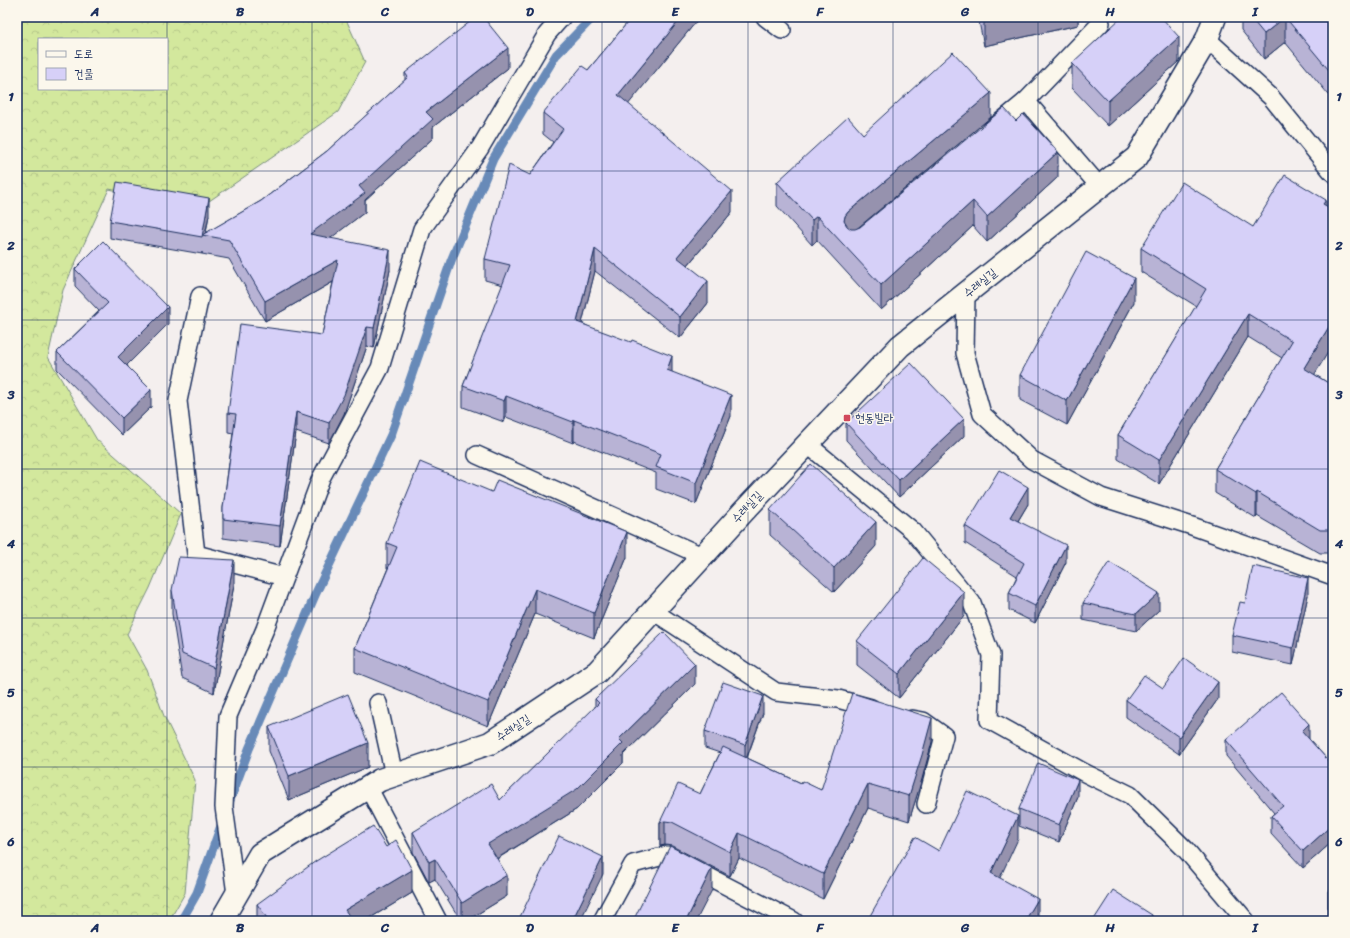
<svg xmlns="http://www.w3.org/2000/svg" width="1350" height="938" font-family="Sriracha,'Poor Story',sans-serif">
<style>
.forest{fill:url(#forest-crowns);stroke:#778c7e;fill-rule:evenodd}
.lines{fill:none;stroke-linecap:round;stroke-linejoin:round}
.stream{stroke:#678ab8;stroke-width:9}
.service-casing{stroke:#1b2f5e;stroke-width:20}
.minor-casing{stroke:#1b2f5e;stroke-width:25}
.service{stroke:#fbf7ec;stroke-width:17}
.minor{stroke:#fbf7ec;stroke-width:22}
.wall{fill:#b8b3d5;stroke:#1b2f5e}
.shaded-wall{fill:#9692ae;stroke:#1b2f5e}
.building{fill:#d6d0f8;stroke:#1b2f5e}
.grid{fill:none;stroke:#1b2f5e;stroke-width:1;stroke-opacity:0.55}
.poi-dot{fill:#d1495b;stroke:#fbf7ec;stroke-width:1.5}
.labels{text-anchor:middle;stroke-width:3;stroke-linejoin:round;paint-order:stroke}
.street-label{font-size:12px;fill:#1b2f5e;stroke:#fbf7ec}
.poi-label{font-size:12px;fill:#1b2f5e;stroke:#fbf7ec;text-anchor:start}
.neatline{fill:none;stroke:#1b2f5e;stroke-width:1.5}
.grid-label{font-size:13px;text-anchor:middle;font-weight:bold;fill:#1b2f5e}
</style>
<defs>
<pattern id="forest-crowns" width="20" height="18" patternUnits="userSpaceOnUse"><rect width="20" height="18" fill="#d3e89d"/><path d="M2 6a3 3 0 1 1 6 0M12 15a3 3 0 1 1 6 0" fill="none" stroke="#b5c78a"/></pattern>
</defs>
<rect width="100%" height="100%" fill="#f4efee"/>
<filter id="ink" filterUnits="userSpaceOnUse"><feTurbulence type="fractalNoise" baseFrequency=".025" numOctaves="2"/><feDisplacementMap in="SourceGraphic" scale="8" xChannelSelector="R" yChannelSelector="G"/><feConvolveMatrix kernelMatrix="1 2 1 2 8 2 1 2 1" color-interpolation-filters="sRGB"/></filter>
<g filter="url(#ink)">
<path class="forest" d="M17,17H345L365,62L338,112L199,208L109,189L63,290L48,357L97,440L181,514L150,588L127,634L147,670L164,716L195,780L185,893L169,921H17ZM39,39H167V89H39Z"/>
<g class="lines">
<g class="stream">
<polyline points="229,803 249,749 316,593 391,435 451,261 493,159 556,55 593,17"/>
<polyline points="181,921 197,893 223,820"/>
</g>
<g class="service-casing">
<g id="service">
<polyline points="765,17 782,30"/>
<polyline points="1207,39 1271,97 1333,173"/>
<polyline points="992,129 1026,101"/>
<polyline points="1100,187 1026,101 1101,23"/>
<polyline points="966,293 965,353 982,414 1032,460 1101,497 1192,526 1333,576"/>
<polyline points="200,296 178,401 196,554 284,577"/>
<polyline points="807,444 913,531 972,603 991,655 989,720 1085,773 1130,795 1186,850 1246,921"/>
<polyline points="477,455 702,556"/>
<polyline points="653,611 776,692 838,699 871,708"/>
<polyline points="378,703 394,775"/>
<polyline points="912,719 923,721 944,736 926,804"/>
<polyline points="368,787 438,921"/>
<polyline points="236,894 224,807 228,716 265,629 321,478 380,368 422,229 480,148 547,34 562,17"/>
<polyline points="602,921 633,864 667,855 794,921"/>
</g>
</g>
<g class="minor-casing">
<polyline id="minor" points="221,921 260,854 380,780 490,743 597,672 744,511 900,346 1137,157 1207,39 1215,17"/>
</g>
<use href="#service" class="service"/>
<use href="#minor" class="minor"/>
</g>
<g class="wall">
<polygon points="632,17 700,17 628,104 732,212 688,265 708,303 680,338 595,271 582,323 672,372 731,416 696,504 656,489 656,473 574,441 573,443 506,417 504,422 463,407 463,386 503,285 485,280 485,259 530,175 553,142 543,134 543,113 588,70"/>
<polygon points="978,17 1078,17 1078,25 984,46"/>
<polygon points="1241,17 1333,17 1333,100 1285,42 1264,59 1241,30"/>
<polygon points="1179,61 1108,126 1072,88 1072,63"/>
<polygon points="508,68 433,127 433,138 365,200 365,212 330,238 390,270 374,348 367,346 344,414 329,443 296,432 280,546 223,538 223,508 233,433 228,432 228,413 322,335 333,282 265,321 229,259 202,254 202,252 202,254 110,238 110,221 209,215 206,233 261,201 327,151 405,80 405,73"/>
<polygon points="991,117 857,229 1058,177 987,242 973,226 881,310 817,240 812,245 777,206 777,182 863,134"/>
<polygon points="1326,206 1333,210 1333,344 1314,374 1333,386 1333,548 1330,553 1320,553 1257,516 1256,518 1215,493 1215,469 1282,358 1248,337 1159,484 1118,459 1118,435 1196,306 1141,272 1141,248 1253,227"/>
<polygon points="75,269 168,324 127,365 151,407 122,435 57,369 57,352 99,311 75,286"/>
<polygon points="1134,302 1067,425 1020,400 1020,375"/>
<polygon points="846,423 964,436 899,497 846,440"/>
<polygon points="1028,504 1018,521 1066,562 1035,623 1009,610 1009,593 1017,576 965,543 965,526"/>
<polygon points="770,510 876,546 834,592 770,535"/>
<polygon points="387,543 627,557 594,638 535,614 488,726 355,672 355,648 388,568 387,568"/>
<polygon points="234,585 214,693 182,678 172,614 172,590"/>
<polygon points="1308,595 1293,665 1232,652 1232,635 1245,603"/>
<polygon points="1083,603 1159,610 1136,631 1083,620"/>
<polygon points="964,616 899,698 857,665 857,641"/>
<polygon points="695,684 623,755 623,763 577,809 497,859 507,896 466,921 461,921 435,879 429,882 413,852 413,832 500,800 595,708 595,699"/>
<polygon points="1163,688 1218,699 1179,754 1126,717 1126,700"/>
<polygon points="763,713 747,758 801,783 821,790 932,742 922,779 909,821 868,808 823,899 739,858 730,876 672,846 665,845 660,846 660,822 700,794 720,753 705,748 705,731"/>
<polygon points="269,727 368,767 289,800 269,751"/>
<polygon points="1309,739 1333,766 1333,841 1303,868 1271,833 1271,816 1274,813 1226,756 1226,740"/>
<polygon points="1078,797 1059,842 1019,826 1019,809"/>
<polygon points="1333,887 1333,914 1328,908 1328,891"/>
<polygon points="412,893 365,921 257,921 257,904"/>
</g>
<g class="shaded-wall">
<polygon points="682,17 700,17 618,117 618,95"/>
<polygon points="1008,17 1078,17 1078,25 984,46 984,22"/>
<polygon points="1285,17 1285,42 1264,59 1264,34"/>
<polygon points="1179,37 1179,61 1108,126 1108,101"/>
<polygon points="508,48 508,68 433,127 433,138 365,200 365,212 310,254 310,234 359,186 426,112"/>
<polygon points="991,93 991,117 848,236 844,221 845,216 848,212"/>
<polygon points="1058,152 1058,177 987,242 987,217"/>
<polygon points="732,191 732,212 677,278 677,257"/>
<polygon points="209,198 209,215 205,235 202,235"/>
<polygon points="1326,200 1326,224 1323,204"/>
<polygon points="973,201 973,226 881,310 881,285"/>
<polygon points="817,216 817,240 812,245 812,220"/>
<polygon points="595,249 595,271 577,343 577,322"/>
<polygon points="390,250 390,270 374,348 374,328"/>
<polygon points="338,260 338,279 265,321 265,301"/>
<polygon points="1134,278 1134,302 1067,425 1067,401"/>
<polygon points="708,281 708,303 680,338 680,317"/>
<polygon points="168,307 168,324 118,374 118,357"/>
<polygon points="1248,314 1248,337 1159,484 1159,460"/>
<polygon points="1333,320 1333,344 1304,392 1304,368"/>
<polygon points="367,327 367,346 344,414 329,443 329,423"/>
<polygon points="672,356 672,378 667,370"/>
<polygon points="151,390 151,407 122,435 122,418"/>
<polygon points="731,395 731,416 696,504 696,483"/>
<polygon points="506,396 506,417 504,422 504,401"/>
<polygon points="296,412 296,432 280,546 280,526"/>
<polygon points="964,419 964,436 899,497 899,480"/>
<polygon points="574,420 574,441 573,443 573,422"/>
<polygon points="1028,487 1028,504 1010,534 1010,517"/>
<polygon points="1257,492 1257,516 1256,518 1256,494"/>
<polygon points="876,522 876,546 834,592 834,568"/>
<polygon points="1333,524 1333,548 1330,553 1330,530"/>
<polygon points="627,532 627,557 594,638 594,613"/>
<polygon points="1066,545 1066,562 1035,623 1035,606"/>
<polygon points="234,560 234,585 214,693 214,668"/>
<polygon points="1308,578 1308,595 1293,665 1293,648"/>
<polygon points="535,589 535,614 488,726 488,702"/>
<polygon points="964,592 964,616 899,698 899,674"/>
<polygon points="1159,593 1159,610 1136,631 1136,614"/>
<polygon points="695,664 695,684 623,755 623,763 577,809 488,864 488,844 619,739"/>
<polygon points="1218,682 1218,699 1179,754 1179,737"/>
<polygon points="763,696 763,713 745,762 745,745"/>
<polygon points="932,718 932,742 922,779 909,821 909,796"/>
<polygon points="1309,724 1309,741 1302,731"/>
<polygon points="368,743 368,767 289,800 289,776"/>
<polygon points="1078,780 1078,797 1059,842 1059,825"/>
<polygon points="868,784 868,808 823,899 823,874"/>
<polygon points="1018,816 1018,839 991,897 991,873"/>
<polygon points="665,821 665,845 660,846 660,822"/>
<polygon points="1333,824 1333,841 1303,868 1303,851"/>
<polygon points="739,833 739,858 730,876 730,852"/>
<polygon points="603,857 603,874 580,921 572,921"/>
<polygon points="435,859 435,879 429,882 429,862"/>
<polygon points="712,868 712,890 696,921 686,921"/>
<polygon points="412,870 412,893 365,921 345,921 345,910"/>
<polygon points="507,875 507,896 466,921 462,921 462,903"/>
<polygon points="1038,899 1038,921 1025,921"/>
<polygon points="1152,915 1152,921 1148,921"/>
</g>
<g class="building">
<polygon points="476,17 483,17 508,48 426,112 433,119 359,186 365,193 310,234 390,250 374,328 367,327 344,395 329,423 296,412 280,526 223,519 223,508 236,414 228,413 240,324 322,335 338,260 265,301 229,240 202,235 261,201 327,151 408,77 405,73"/>
<polygon points="632,17 682,17 618,95 732,191 677,257 708,281 680,317 595,249 577,322 631,342 632,340 672,356 667,370 731,395 696,483 656,467 661,454 574,420 573,422 506,396 504,401 463,386 510,265 485,259 509,165 530,175 563,129 543,113 582,66 588,70"/>
<polygon points="983,17 1008,17 984,22"/>
<polygon points="1122,17 1161,17 1179,37 1108,101 1072,63"/>
<polygon points="1250,17 1333,17 1333,75 1285,17 1264,34"/>
<polygon points="953,52 991,93 848,212 845,216 844,221 847,226 851,229 855,229 860,227 1004,108 1016,121 1023,114 1058,152 987,217 973,201 881,285 817,216 812,220 777,182 848,117 863,134"/>
<polygon points="1285,175 1326,200 1323,204 1333,210 1333,320 1304,368 1333,386 1333,524 1330,530 1320,530 1257,492 1256,494 1215,469 1292,341 1248,314 1159,460 1118,435 1206,289 1141,248 1182,182 1253,227"/>
<polygon points="117,182 209,198 202,237 110,221"/>
<polygon points="103,241 168,307 118,357 151,390 122,418 57,352 108,303 75,269"/>
<polygon points="1086,252 1134,278 1067,401 1020,375"/>
<polygon points="911,363 964,419 899,480 846,423"/>
<polygon points="420,462 492,492 497,480 627,532 594,613 535,589 488,702 355,648 397,547 387,543"/>
<polygon points="811,464 876,522 834,568 770,510"/>
<polygon points="999,470 1028,487 1010,517 1066,545 1035,606 1009,593 1024,563 965,526"/>
<polygon points="179,557 234,560 214,668 182,654 172,590"/>
<polygon points="923,558 964,592 899,674 857,641"/>
<polygon points="1109,562 1159,593 1136,614 1083,603"/>
<polygon points="1253,566 1308,578 1293,648 1232,635 1240,602 1245,603"/>
<polygon points="664,632 695,664 619,739 623,743 577,789 488,844 507,875 462,903 435,859 429,862 413,832 491,784 500,800 599,703 595,699"/>
<polygon points="1184,658 1218,682 1179,737 1126,700 1144,675 1163,688"/>
<polygon points="723,682 763,696 745,745 705,731"/>
<polygon points="1281,692 1309,724 1302,731 1333,766 1333,824 1303,851 1271,816 1283,806 1226,740"/>
<polygon points="852,693 932,718 922,755 909,796 868,784 823,874 739,833 730,852 672,822 665,821 660,822 678,784 700,794 723,747 801,783 802,781 821,790"/>
<polygon points="348,694 368,743 289,776 269,727"/>
<polygon points="1038,763 1078,780 1059,825 1019,809"/>
<polygon points="967,791 1018,816 991,873 1038,899 1025,921 867,921 915,837 939,851"/>
<polygon points="373,826 386,847 396,840 412,870 345,910 353,921 316,921 315,919 312,921 269,921 257,904 316,861"/>
<polygon points="559,836 603,857 572,921 518,921"/>
<polygon points="670,846 712,868 686,921 633,921"/>
<polygon points="1333,887 1333,897 1328,891"/>
<polygon points="1113,890 1152,915 1148,921 1093,921"/>
<polygon points="744,918 751,921 743,921"/>
</g>
</g>
<path class="grid" d="M167,17V921M312,17V921M457,17V921M602,17V921M748,17V921M893,17V921M1038,17V921M1183,17V921M17,171H1333M17,320H1333M17,469H1333M17,618H1333M17,767H1333"/>
<rect class="poi-dot" x="843" y="414" width="8" height="8" rx="2"/>
<g class="labels">
<g class="street-label">
<text transform="translate(980 283) rotate(-39)" y="4">수레실길</text>
<text transform="translate(747 507) rotate(-47)" y="4">수레실길</text>
<text transform="translate(513 728) rotate(-34)" y="4">수레실길</text>
</g>
<g class="poi-label">
<text x="855" y="422">현동빌라</text>
</g>
</g>
<rect width="1350" height="938" fill="none" stroke="#fbf7ec" stroke-width="44"/>
<rect x="38" y="38" width="130" height="52" fill="#fbf7ec" stroke="#a1a7b3"/>
<rect x="46" y="51" width="20" height="6" fill="#fbf7ec" stroke="#a1a7b3"/>
<text x="74" y="58" font-size="12" fill="#1b2f5e">도로</text>
<rect x="46" y="68" width="20" height="12" fill="#d6d0f8" stroke="#a1a7b3"/>
<text x="74" y="78" font-size="12" fill="#1b2f5e">건물</text>
<rect x="22" y="22" width="1306" height="894" class="neatline"/>
<g class="grid-label">
<text x="95" y="16">A</text>
<text x="240" y="16">B</text>
<text x="385" y="16">C</text>
<text x="530" y="16">D</text>
<text x="675" y="16">E</text>
<text x="820" y="16">F</text>
<text x="965" y="16">G</text>
<text x="1110" y="16">H</text>
<text x="1255" y="16">I</text>
<text x="11" y="101">1</text>
<text x="1339" y="101">1</text>
<text x="11" y="250">2</text>
<text x="1339" y="250">2</text>
<text x="11" y="399">3</text>
<text x="1339" y="399">3</text>
<text x="11" y="548">4</text>
<text x="1339" y="548">4</text>
<text x="11" y="697">5</text>
<text x="1339" y="697">5</text>
<text x="11" y="846">6</text>
<text x="1339" y="846">6</text>
<text x="95" y="932">A</text>
<text x="240" y="932">B</text>
<text x="385" y="932">C</text>
<text x="530" y="932">D</text>
<text x="675" y="932">E</text>
<text x="820" y="932">F</text>
<text x="965" y="932">G</text>
<text x="1110" y="932">H</text>
<text x="1255" y="932">I</text>
</g>
</svg>
